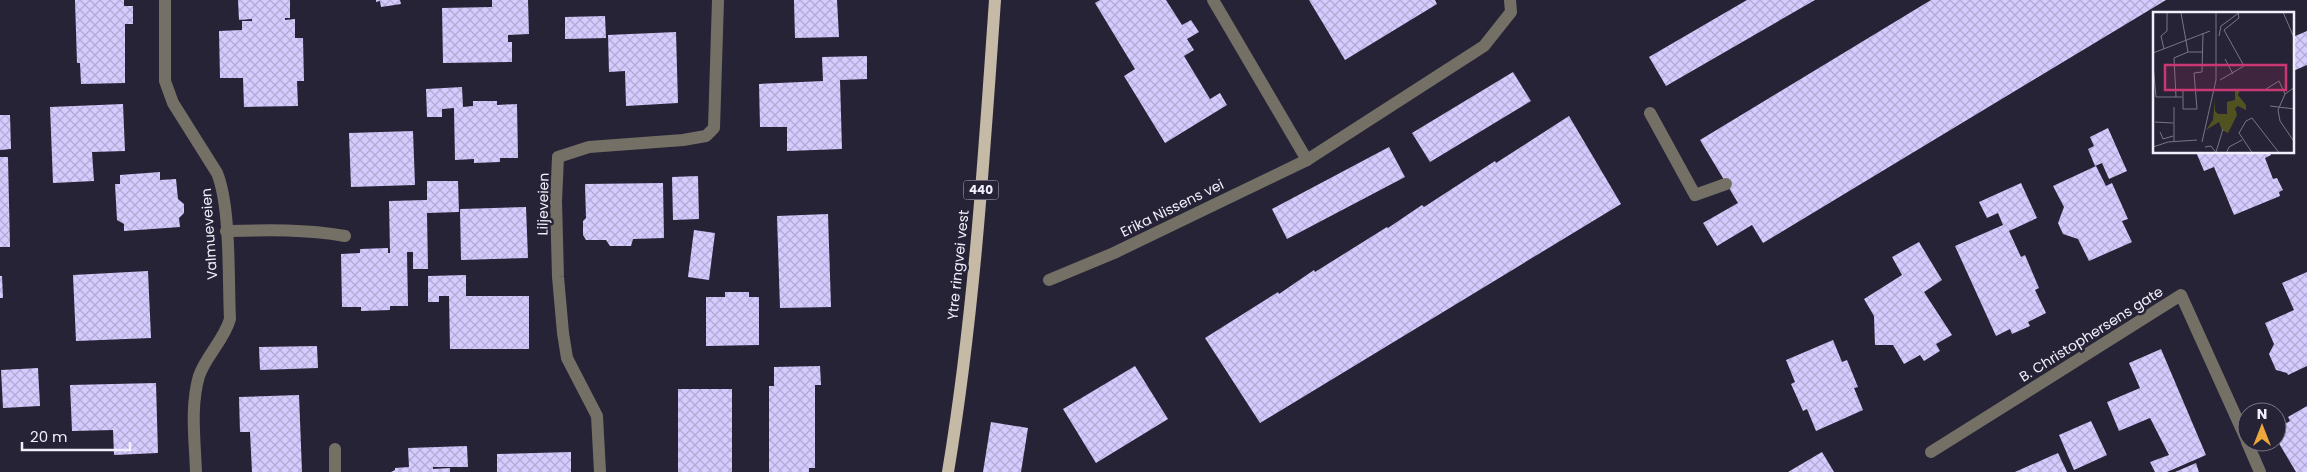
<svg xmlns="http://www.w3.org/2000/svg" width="2307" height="472" font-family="Poppins,sans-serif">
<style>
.building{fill:url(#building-cross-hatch)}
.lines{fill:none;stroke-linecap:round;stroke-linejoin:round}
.minor{stroke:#747066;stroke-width:12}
.major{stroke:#c4baa6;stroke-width:12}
.labels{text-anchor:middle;stroke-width:5;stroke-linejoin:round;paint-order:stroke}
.shield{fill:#272336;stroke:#b4b2c1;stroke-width:1}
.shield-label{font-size:12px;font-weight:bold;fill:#f1effc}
.street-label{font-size:14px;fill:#f1effc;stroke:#272336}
.inset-road{fill:none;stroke:#787585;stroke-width:1}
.view{fill:#c93873;fill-opacity:0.15;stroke:#c93873;stroke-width:2.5}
.inset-edge{fill:none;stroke:#f1effc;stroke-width:2.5}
</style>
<defs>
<pattern id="building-cross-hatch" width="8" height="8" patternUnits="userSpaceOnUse" patternTransform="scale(1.25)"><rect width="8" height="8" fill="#d5cbff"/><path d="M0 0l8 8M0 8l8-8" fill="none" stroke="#b2aad2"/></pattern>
</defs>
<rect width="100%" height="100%" fill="#272336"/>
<g class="building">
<polygon points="75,0 124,0 124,6 133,6 133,24 125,24 125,83 81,84 80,63 77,63"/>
<polygon points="238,0 290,0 290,18 285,18 285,20 295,19 295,38 303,38 304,81 297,81 298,106 244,107 243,78 220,78 219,31 242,30 242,21 252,21 252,19 239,20"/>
<polygon points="376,0 400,0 401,4 381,7 380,1 376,2"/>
<polygon points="492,0 528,0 529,34 508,35 508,42 512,42 512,62 443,63 442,8 492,7"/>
<polygon points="794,0 837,0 839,37 795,38"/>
<polygon points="1100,0 1166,0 1182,25 1191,20 1199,32 1187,39 1194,50 1184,56 1210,99 1220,93 1227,105 1165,143 1124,76 1135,69 1095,3"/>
<polygon points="1309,0 1435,0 1437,4 1345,60"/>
<polygon points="1747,0 1815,0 1666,86 1649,57"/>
<polygon points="1931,0 2166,0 1763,243 1752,225 1717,246 1703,223 1738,203 1700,140"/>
<polygon points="605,16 606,38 565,39 565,17"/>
<polygon points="2307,31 2307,65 2293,71 2293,37"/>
<polygon points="676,32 678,103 626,106 625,71 609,72 608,35"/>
<polygon points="867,56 867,79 840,80 842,149 787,151 787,127 760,127 759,84 823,81 822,57"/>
<polygon points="1513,72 1531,101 1430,162 1412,133"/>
<polygon points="462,87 463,107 473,106 473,101 497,101 497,105 517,104 518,158 500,158 500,162 474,163 474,159 455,160 454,108 442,109 442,117 427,117 426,89"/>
<polygon points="123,104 125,151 92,152 94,181 53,183 50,107"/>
<polygon points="0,115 10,115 11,149 0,150"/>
<polygon points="1569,116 1621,204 1260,423 1205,338 1278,292 1279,294 1314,270 1315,272 1387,227 1388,228 1422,205 1424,207 1495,161 1496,163"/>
<polygon points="2108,128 2127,171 2109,179 2102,163 2095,166 2088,149 2094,146 2090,137"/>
<polygon points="413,131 415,185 351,187 349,133"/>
<polygon points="1389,147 1405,177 1287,239 1272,209"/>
<polygon points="2196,152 2270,152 2271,155 2265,158 2273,179 2277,178 2283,190 2279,192 2280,196 2234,215 2214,167 2204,171"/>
<polygon points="0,157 8,157 10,247 0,247"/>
<polygon points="2096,166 2106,186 2112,183 2128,219 2122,221 2132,242 2089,261 2078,239 2063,234 2058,223 2064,207 2053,186"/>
<polygon points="160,172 160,180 176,179 178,199 184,204 184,213 179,218 180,227 124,231 124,224 117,220 115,184 120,184 120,175"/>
<polygon points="698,176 699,219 673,220 672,177"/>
<polygon points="427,181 458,181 459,212 427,213 428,269 413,269 413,252 407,252 408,306 390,306 390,310 361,311 361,307 342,307 341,254 360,253 360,249 388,248 388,253 390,253 389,201 427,200"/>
<polygon points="663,183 664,238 633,239 631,246 610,246 606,240 586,240 583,235 583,221 586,218 585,184"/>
<polygon points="2021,183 2037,218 2009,231 2021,257 2025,255 2039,288 2035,290 2046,313 2028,322 2030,326 2012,334 2010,329 1996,336 1955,246 2003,225 1998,213 1987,218 1979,202"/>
<polygon points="526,207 528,258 461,260 460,209"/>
<polygon points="828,214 831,307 780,308 777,216"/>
<polygon points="694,230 715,233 709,280 688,277"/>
<polygon points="1919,242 1942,280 1924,292 1952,335 1936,344 1940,351 1924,361 1920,355 1904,364 1893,345 1875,345 1874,316 1864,299 1902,275 1892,257"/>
<polygon points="148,271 151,338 76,341 73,275"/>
<polygon points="2307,272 2307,366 2288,375 2287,373 2276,370 2269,354 2274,344 2265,323 2294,310 2282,283"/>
<polygon points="466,275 466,296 529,296 529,349 450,349 449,296 439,296 439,302 428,302 428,276"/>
<polygon points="0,276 2,276 3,298 0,298"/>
<polygon points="725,292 749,292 749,297 759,297 759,345 706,346 706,297 725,297"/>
<polygon points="1833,340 1842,362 1847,360 1858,387 1854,388 1863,410 1816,431 1807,409 1803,411 1791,384 1795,382 1786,360"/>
<polygon points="317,346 318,368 260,370 259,347"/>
<polygon points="2161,349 2206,455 2167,472 2155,472 2150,462 2169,455 2150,418 2119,431 2107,402 2140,388 2129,363"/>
<polygon points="820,366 821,385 815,385 815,468 809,468 809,472 769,472 769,386 774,386 774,367"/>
<polygon points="1135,366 1168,419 1096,463 1063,409"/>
<polygon points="38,368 40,406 3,408 1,370"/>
<polygon points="156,383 158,453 114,455 113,430 72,431 70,385"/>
<rect x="678" y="389" width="54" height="83"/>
<polygon points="299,395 302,472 252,472 250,432 240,432 239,397"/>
<polygon points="2307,406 2307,472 2296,472 2277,440 2277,428 2290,421 2288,417"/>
<polygon points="2091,421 2107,455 2074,470 2059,435"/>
<polygon points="991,422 1028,428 1021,472 983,472"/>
<polygon points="467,446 468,467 433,467 433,469 450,468 450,472 391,472 395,470 395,468 409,467 408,448"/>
<polygon points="571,452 571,472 497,472 497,454"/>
<polygon points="1822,452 1834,472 1788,472"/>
<polygon points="2058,453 2067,472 2015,472"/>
<polygon points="2196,463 2199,472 2175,472"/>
</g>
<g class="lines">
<g class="minor">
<path d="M165,0V81L173,103L217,173C231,207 228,280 230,319C224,340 206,356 199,376C190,407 195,441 196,472"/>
<polyline points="1213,0 1307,160"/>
<polyline points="1650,113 1695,195 1726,184"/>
<path d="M226,231C267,230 305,229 345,236"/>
<polyline points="1049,280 1114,253 1307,160 1484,46 1511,12 1510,0"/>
<polyline points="2247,442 2260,472"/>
<polyline points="335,449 335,472"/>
<polyline points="1931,452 2181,295 2247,441"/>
<polyline points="600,472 597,416 567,358 563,333 558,277 556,201 558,157 589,147 683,140 706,136 714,128 718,0"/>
</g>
<path class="major" d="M948,472C974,316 984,157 995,0"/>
</g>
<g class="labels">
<rect class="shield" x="963.5" y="180.5" width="35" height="19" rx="4"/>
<g class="shield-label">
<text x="981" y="194">440</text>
</g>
<g class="street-label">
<text transform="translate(543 204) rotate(-89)" y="5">Liljeveien</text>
<text transform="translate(1172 208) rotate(-26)" y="5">Erika Nissens vei</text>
<text transform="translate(209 234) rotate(-94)" y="5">Valmueveien</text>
<text transform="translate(958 265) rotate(-84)" y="5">Ytre ringvei vest</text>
<text transform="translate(2091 334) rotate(-32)" y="5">B. Christophersens gate</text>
</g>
</g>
<g transform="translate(2153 12)">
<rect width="141" height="141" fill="#272336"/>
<path d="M87,78L85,83L93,93V98L85,94L82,96L84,103L75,121L69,118L66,110L53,118L60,108L62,87V99L65,102H74V90L82,88V79Z" fill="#505320"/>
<path class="inset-road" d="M130,0L142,28M28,1L35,40H50M66,24L68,14L87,0M11,37L8,24L14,19V0M0,41L57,19M72,47L80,62M0,53L3,85H29M67,68L91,54L71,18L86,6L85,1M142,75L132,82L125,98L127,109L142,131M30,77V97H44L41,61L49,60L50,21M113,77L126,69L132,82M23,85L21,46L35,40M117,94L142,97M2,110L20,111M7,120L10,127L20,124M21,129V95M49,130L63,68V0M0,135L15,130L44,128M52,135L58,134L64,142M63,140L70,117M73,142L76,135L89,128M100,142L86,121L93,109L99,106L127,142"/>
<path class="view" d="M12,53H133V78H12Z"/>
<rect width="141" height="141" class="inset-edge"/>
</g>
<g transform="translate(2262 427)"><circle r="24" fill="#272336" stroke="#787585"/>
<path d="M0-4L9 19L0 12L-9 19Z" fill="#eda83b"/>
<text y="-8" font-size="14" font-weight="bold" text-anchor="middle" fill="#f1effc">N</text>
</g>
<path d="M22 442v8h108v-8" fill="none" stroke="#f1effc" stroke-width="2.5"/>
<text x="30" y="442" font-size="15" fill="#f1effc" stroke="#272336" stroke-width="4" paint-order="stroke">20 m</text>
</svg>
